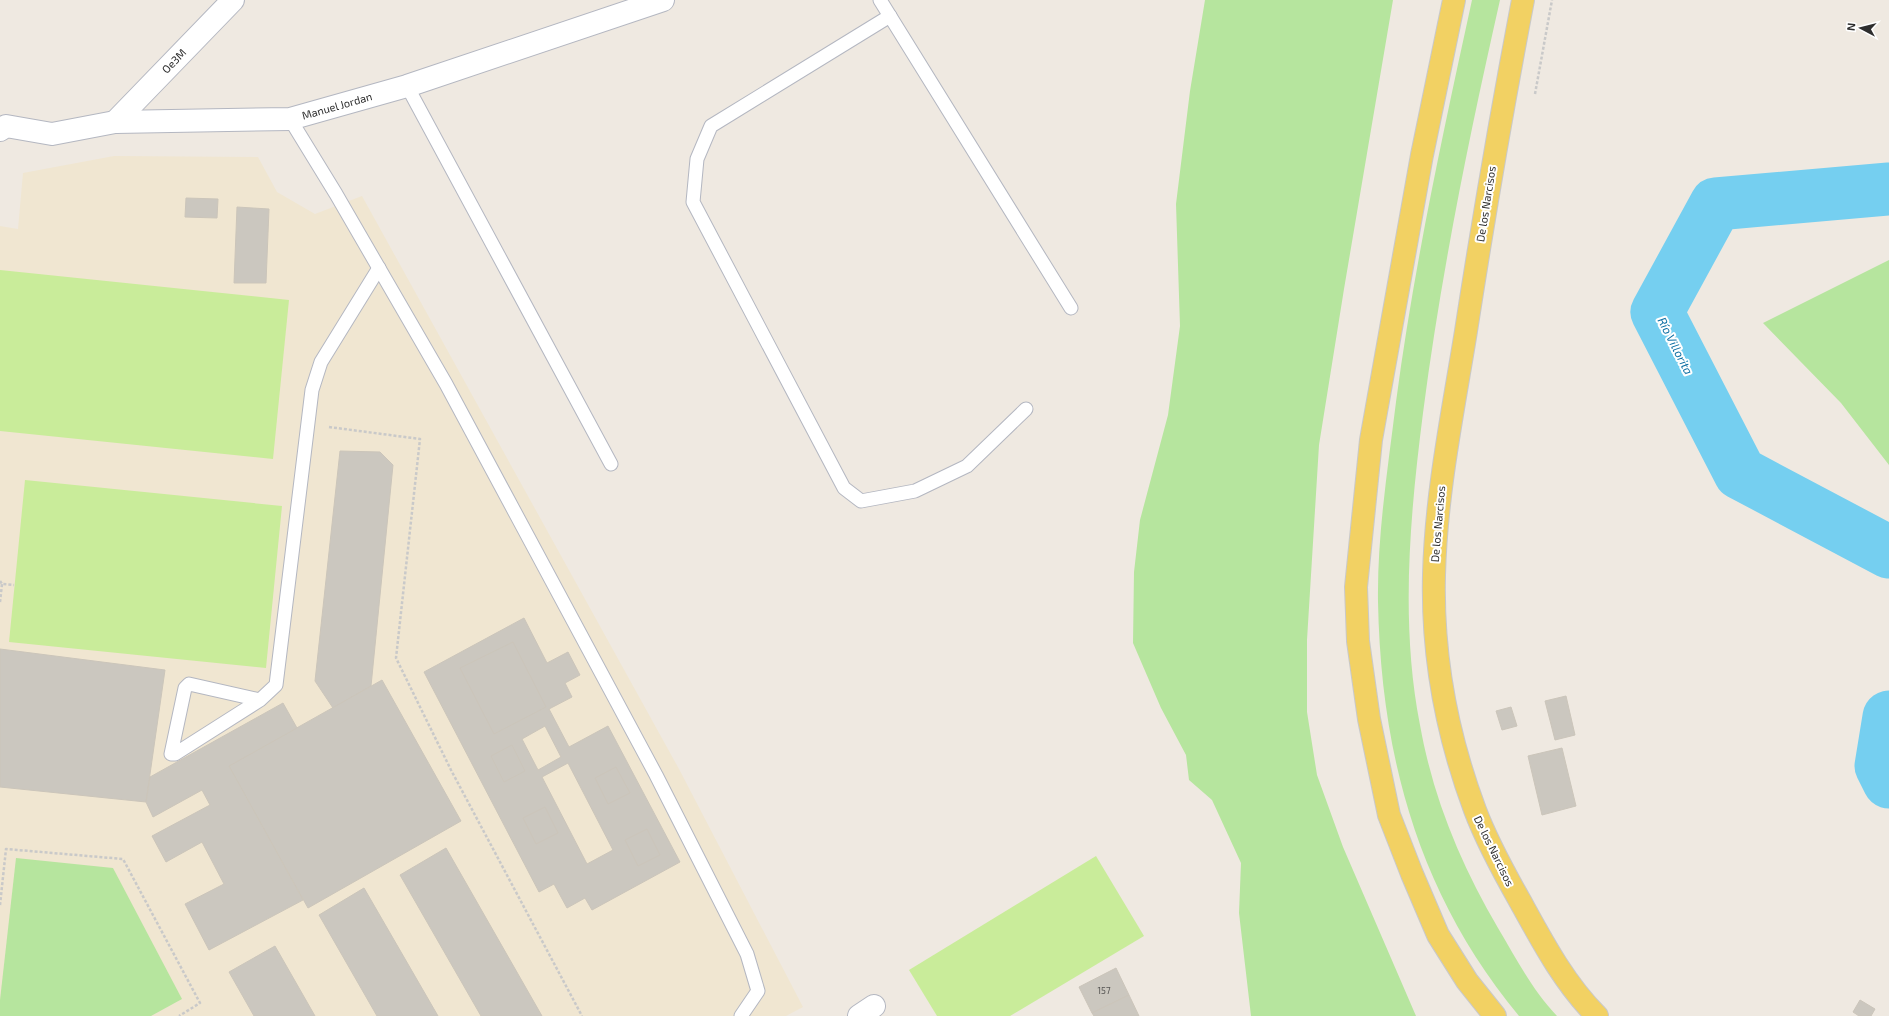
<svg xmlns="http://www.w3.org/2000/svg" width="1889" height="1016" font-family="'Exo 2',sans-serif">
<style>
.education{fill:#f0e6d1}
.green{fill:#b6e59e}
.pitch{fill:#c9ec9a}
.lines{fill:none;stroke-linecap:round;stroke-linejoin:round}
.river{stroke:#75cff0;stroke-width:53}
.building{fill:#cbc7bf;stroke:#cbc5ba;fill-rule:evenodd}
.lane-casing{stroke:#b4b7c1;stroke-width:15}
.street-casing{stroke:#b4b7c1;stroke-width:24}
.primary-casing{stroke:#c9c9c9;stroke-width:24}
.path{stroke:#c9c9c9;stroke-width:2.5;stroke-dasharray:3 2;stroke-linecap:butt}
.lane{stroke:#fff;stroke-width:13}
.street{stroke:#fff;stroke-width:22}
.primary{stroke:#f2d163;stroke-width:22}
.labels{text-anchor:middle;stroke-width:4;stroke-linejoin:round;paint-order:stroke}
.number-label{font-size:9px;fill:#555452}
.street-label{font-size:11px;fill:#2e2e2e;stroke:#fff}
.water-label{font-size:12px;font-style:italic;fill:#0d6fa3;stroke:#fff}
</style>
<rect width="100%" height="100%" fill="#efe9e1"/>
<polygon class="education" points="114,156 258,157 277,192 315,214 362,196 679,769 803,1007 786,1016 0,1016 0,226 18,229 23,173"/>
<g class="green">
<polygon points="1205,0 1393,0 1344,289 1319,445 1307,640 1307,712 1317,775 1343,847 1416,1016 1251,1016 1239,913 1241,863 1212,800 1189,780 1186,755 1161,708 1133,643 1134,572 1140,520 1168,415 1180,326 1176,204 1190,91"/>
<path d="M1472,0H1500C1469,137 1441,274 1423,413C1410,515 1400,623 1420,725C1433,798 1461,865 1498,928C1516,958 1532,990 1557,1016H1519C1419,895 1381,757 1378,602C1377,535 1388,468 1396,402C1414,266 1443,133 1472,0Z"/>
<polygon points="1889,260 1889,465 1841,403 1763,323"/>
<polygon points="16,858 113,868 182,999 151,1016 0,1016 0,1000"/>
</g>
<g class="pitch">
<polygon points="0,270 289,300 273,459 0,431"/>
<polygon points="25,480 282,506 266,668 9,642"/>
<polygon points="1096,856 1144,936 1010,1016 937,1016 909,970"/>
</g>
<g class="lines">
<g class="river">
<polyline points="1889,189 1716,204 1657,312 1740,473 1889,552"/>
<polyline points="1889,717 1881,766 1889,782"/>
</g>
</g>
<g class="building">
<polygon points="186,198 218,199 217,218 185,217"/>
<polygon points="237,207 269,209 266,283 234,283"/>
<polygon points="340,451 380,452 393,465 371,686 333,708 315,681"/>
<path d="M524,618L547,663L568,652L580,675L565,683L572,697L549,709L569,747L608,726L680,862L592,910L585,898L567,908L554,884L539,892L424,672ZM545,726L561,757L538,770L522,739ZM568,763L613,850L587,864L542,777Z"/>
<polygon points="513,642 546,707 494,734 460,668"/>
<polygon points="0,649 165,670 146,802 0,787"/>
<polygon points="382,680 461,821 308,908 229,766"/>
<polygon points="1566,696 1575,735 1555,740 1545,701"/>
<polygon points="283,703 297,728 229,766 303,900 209,950 185,904 224,884 202,842 166,862 152,836 210,805 202,790 153,817 146,802 150,777"/>
<polygon points="1511,707 1517,726 1502,730 1496,711"/>
<polygon points="512,745 525,771 504,782 491,756"/>
<polygon points="1562,748 1576,806 1542,815 1528,756"/>
<polygon points="616,767 630,793 608,804 595,778"/>
<polygon points="545,807 558,833 536,844 523,818"/>
<polygon points="647,829 660,855 638,866 625,840"/>
<polygon points="446,848 542,1016 481,1016 400,875"/>
<polygon points="364,888 438,1016 377,1016 319,915"/>
<polygon points="275,946 315,1016 254,1016 229,972"/>
<polygon points="1116,968 1129,995 1092,1013 1079,987"/>
<polygon points="1129,995 1139,1016 1094,1016 1092,1013"/>
<polygon points="1860,1000 1875,1009 1871,1016 1859,1016 1853,1012"/>
</g>
<g class="lines">
<g class="lane-casing">
<g id="lane">
<polyline points="880,0 1071,308"/>
<polyline points="890,16 711,126 697,159 693,202 844,488 861,501 915,491 967,466 1026,409"/>
<polyline points="407,86 611,464"/>
<polyline points="290,119 336,194 446,384 656,775 747,954 758,991 741,1016"/>
<polyline points="260,700 189,684 185,688 171,754 175,754 260,700 276,685 312,390 321,362 379,268"/>
</g>
</g>
<g class="street-casing">
<g id="street">
<polyline points="115,122 233,0"/>
<polyline points="0,130 6,126 52,134 115,122 290,119 407,86 663,0"/>
<polyline points="859,1016 874,1006"/>
</g>
</g>
<g class="primary-casing">
<g id="primary">
<polyline points="1454,0 1422,155 1371,440 1356,587 1358,641 1369,719 1389,815 1412,874 1438,935 1467,981 1495,1016"/>
<path d="M1523,0C1502,110 1483,221 1466,331C1453,412 1436,493 1434,575C1432,655 1447,735 1475,810C1487,842 1503,871 1520,901C1542,941 1564,983 1597,1016"/>
</g>
</g>
<g class="path">
<polyline points="1535,94 1552,0"/>
<polyline points="329,427 420,439 396,658 451,770 582,1016"/>
<polyline points="0,581 2,584 14,585"/>
<polyline points="0,602 2,584"/>
<polyline points="0,905 6,849 123,859 200,1003 179,1016"/>
</g>
<use href="#lane" class="lane"/>
<use href="#street" class="street"/>
<use href="#primary" class="primary"/>
</g>
<g class="labels">
<g class="number-label">
<text x="1104" y="994">157</text>
</g>
<g class="street-label">
<text transform="translate(174 61) rotate(-46)" y="4">Oe3M</text>
<text transform="translate(337 106) rotate(-16)" y="4">Manuel Jordan</text>
<text transform="translate(1486 204) rotate(-81)" y="4">De los Narcisos</text>
<text transform="translate(1438 524) rotate(-85)" y="4">De los Narcisos</text>
<text transform="translate(1494 851) rotate(64)" y="4">De los Narcisos</text>
</g>
<g class="water-label">
<text transform="translate(1675 346) rotate(63)" y="4">Río Villorita</text>
</g>
</g>
<g transform="translate(1861 28) rotate(277)" stroke="#ffffff" stroke-width="3" paint-order="stroke">
<path d="M0-3L7 15L0 10L-7 15Z" fill="#2e2e2e"/>
<text y="-6" font-size="11" font-weight="bold" text-anchor="middle" fill="#2e2e2e">N</text>
</g>
</svg>
